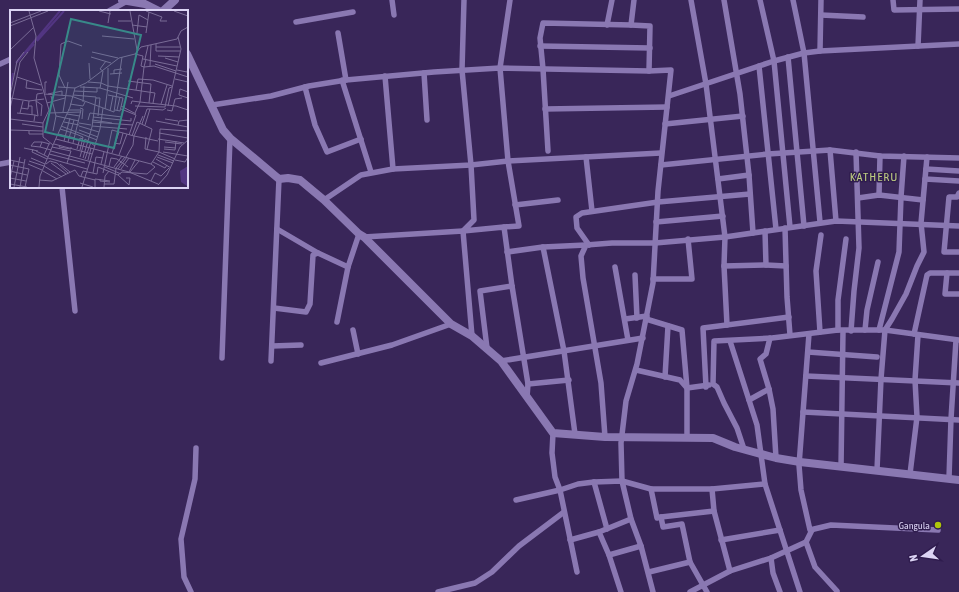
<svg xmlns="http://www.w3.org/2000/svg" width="959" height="592" font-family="'Asap Condensed',sans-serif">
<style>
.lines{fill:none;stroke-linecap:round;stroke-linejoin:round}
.street{stroke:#8a78b2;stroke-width:5.5}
.secondary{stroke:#8a78b2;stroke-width:8}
.poi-dot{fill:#aec509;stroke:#2f1c4e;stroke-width:1.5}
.labels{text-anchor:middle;stroke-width:3;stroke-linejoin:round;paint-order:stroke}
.poi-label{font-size:10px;fill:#dcd4f4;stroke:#2f1c4e;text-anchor:end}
.quarter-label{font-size:12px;letter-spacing:1px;fill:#bccb80;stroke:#2f1c4e}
.inset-river{fill:none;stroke:#523582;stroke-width:2}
.inset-road{fill:none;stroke:#7a6c97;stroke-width:1}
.view{fill:#388989;fill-opacity:0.15;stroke:#388989;stroke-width:2}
.inset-edge{fill:none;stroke:#dcd4f4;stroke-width:2}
</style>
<rect width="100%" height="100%" fill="#392659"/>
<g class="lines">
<g class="street">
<polyline points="392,0 394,15"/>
<polyline points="691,0 706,84 725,237 724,266 766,265 786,266"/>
<polyline points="724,0 740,94 749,175 753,233"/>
<polyline points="760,0 774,61 790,227"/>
<polyline points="793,0 804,53 820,222"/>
<polyline points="821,0 820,51 959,44"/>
<polyline points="893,0 894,10 959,9"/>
<polyline points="109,11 127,1"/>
<polyline points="821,15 863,17"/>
<polyline points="296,22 353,12"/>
<polyline points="607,25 612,0"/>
<polyline points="631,25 634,0"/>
<polyline points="338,33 346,80"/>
<polyline points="540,46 650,48"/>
<polyline points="918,46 920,0"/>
<polyline points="788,57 804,226"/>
<polyline points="0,64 11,59"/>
<polyline points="759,66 776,229"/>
<polyline points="424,73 427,120"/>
<polyline points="385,76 393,169"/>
<polyline points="342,80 371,172"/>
<polyline points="305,87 315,125 327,152 361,139"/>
<polyline points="669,96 774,61 804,53 820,51"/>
<polyline points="212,105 271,96 309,86 346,80 434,72 500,68 649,71 671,70 658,191 653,283 637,364 626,401 621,443 622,481 631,519 641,546 653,592"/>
<polyline points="545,109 667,107"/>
<polyline points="665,124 743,116"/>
<polyline points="830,150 836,221"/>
<polyline points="548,151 543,69 540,38 543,23 631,25 650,26 649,71"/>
<polyline points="586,157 592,211"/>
<polyline points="0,164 11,162"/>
<polyline points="661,165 768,154 830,150 880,156 959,158"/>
<polyline points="926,169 959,171"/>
<polyline points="718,179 749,175"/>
<polyline points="925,179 959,181"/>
<polyline points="62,187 75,311"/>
<polyline points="959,193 957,197 949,197 944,252 959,252"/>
<polyline points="879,195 880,156"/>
<polyline points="858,198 879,195 923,200"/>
<polyline points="324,200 361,175 393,169 471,165 462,70 464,0"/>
<polyline points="515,205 558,200"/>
<polyline points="656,222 723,216"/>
<polyline points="504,227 519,226 508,161 500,68 510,0"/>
<polyline points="785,228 787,297 790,335"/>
<polyline points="277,229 318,253 348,267 359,234"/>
<polyline points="765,231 766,265"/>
<polyline points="364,237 463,231 472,336"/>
<polyline points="589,245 577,228 576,217 582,213 658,202 750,194"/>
<polyline points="543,247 586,245"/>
<polyline points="507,252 543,247 564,351 575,434"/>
<polyline points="724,266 727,325"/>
<polyline points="615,267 628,340"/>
<polyline points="947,273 945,294 959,294"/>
<polyline points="635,275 637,318"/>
<polyline points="653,279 692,279 688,239"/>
<polyline points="274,308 306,312 310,304 313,255 318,253"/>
<polyline points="625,319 647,316"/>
<polyline points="646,319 682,330 687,388 687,438"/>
<polyline points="337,322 348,267"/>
<polyline points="353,330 358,354"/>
<polyline points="838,330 838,300 846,239"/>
<polyline points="865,330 867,310 878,262"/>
<polyline points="879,330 899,252 901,197 904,156"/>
<polyline points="851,331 854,291 859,248 856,152"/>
<polyline points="820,332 816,271 821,235"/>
<polyline points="809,334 799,465 801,490 810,530 831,525 938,530"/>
<polyline points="914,334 927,275 930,273 959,273"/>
<polyline points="770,338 766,354 760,359 769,389 773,409 776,458"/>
<polyline points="730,341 757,425 765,484 800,592"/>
<polyline points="272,346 301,345"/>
<polyline points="487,348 480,291 512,286"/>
<polyline points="808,352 877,357"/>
<polyline points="222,358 230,138"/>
<polyline points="271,361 279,179"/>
<polyline points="501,361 643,338"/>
<polyline points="321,363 392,345 451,324"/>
<polyline points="636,370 680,380 687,388 709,385"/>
<polyline points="806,376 959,383"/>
<polyline points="665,377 668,326"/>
<polyline points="528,384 569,380"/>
<polyline points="706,387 703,328 789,317"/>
<polyline points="527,397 528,384 512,286 504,227 463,231 474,220 471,165 508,161 661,153"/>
<polyline points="749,400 769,389"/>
<polyline points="803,412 959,420"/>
<polyline points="553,433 552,453 555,477 560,490 577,572"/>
<polyline points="605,437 601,383 583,278 581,256 586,245 612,243 655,243 725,237 836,221 959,226"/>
<polyline points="744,449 737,428 724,403 717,387 713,384 714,341 772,338 838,330 885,330 959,340"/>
<polyline points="841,467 843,331"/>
<polyline points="877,470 881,379 885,330 892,319 906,294 917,266 924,252 921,223 927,157"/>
<polyline points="910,474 917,417 915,380 918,335"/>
<polyline points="949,478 951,419 956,340"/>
<polyline points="594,482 607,529"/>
<polyline points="651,489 657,518 661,517 663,527 682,524 690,562 707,592"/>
<polyline points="712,489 714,511 730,571"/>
<polyline points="516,500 560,490 578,484 594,482 622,481 651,489 712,489 765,484"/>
<polyline points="661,517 714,511"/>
<polyline points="570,540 599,532"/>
<polyline points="721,540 780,530"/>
<polyline points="806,542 815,567 837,591"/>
<polyline points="609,555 641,546"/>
<polyline points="771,558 773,573 780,592"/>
<polyline points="649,572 690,562"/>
<polyline points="191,592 184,577 181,539 195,479 196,448"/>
<polyline points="438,592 475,583 492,572 519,546 564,512"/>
<polyline points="621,592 609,555 599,532 631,519"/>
<polyline points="690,592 730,571 771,558 806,542 812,530"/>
</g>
<g class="secondary">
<polyline points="122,0 145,4 159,11"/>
<polyline points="163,11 175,0"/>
<polyline points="187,54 223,130 230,138 279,179 288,178 300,180 324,200 359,234 364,237 451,324 472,336 501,361 553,433 605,437 713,438 735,447 776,458 800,462 959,480"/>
</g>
</g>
<circle class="poi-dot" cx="938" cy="525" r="4"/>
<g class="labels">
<g class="poi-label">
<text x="930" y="529">Gangula</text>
</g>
<g class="quarter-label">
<text x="874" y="181">KATHERU</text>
</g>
</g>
<g transform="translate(10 10)">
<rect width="178" height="178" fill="#392659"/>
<path d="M178,156V176H177L171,172L170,161Z" fill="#523582"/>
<path class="inset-river" d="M27,31L54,1M16,43L24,34M6,53L50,1M1,76L3,63"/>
<path class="inset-road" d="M19,1L26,26L24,48L39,100L33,113V127L43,135L30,166L29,177M89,1L101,4M120,1L127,40M136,1L152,7L150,11H157M164,1L178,6M108,11H121M0,13L31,1M98,13L100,1M122,15L137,17M0,16L38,1M127,23L129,5L138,10M136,23L139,2M92,26L124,29M146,34V41H170M146,37H170M0,40L24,17M82,42L108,48M125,44L133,46L131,56L134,57L130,92L166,96L178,100M148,46L169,47M81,47L101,53M155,48L168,52M133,49L167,56M135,49L138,36M136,49L134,57L144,56L178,67M79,53L80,69M145,54L166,61M140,56L141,35M98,58V76L145,83L143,93M167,60L177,62L178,58M93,61L90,59L96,51M100,64L112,63M104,64V60L112,59M7,67L31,75M165,69L178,72M17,70L16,78L32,80M118,71L141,74L139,93M78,72L91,73L93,61M48,77L65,78M70,77L90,78L91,73L98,76L95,99M55,78L49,65L51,34L58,31L72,36M90,78L123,88M126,80L128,69L143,70L162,76M64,81L87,82V78M178,82L170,79L169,85L178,88M35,83V72H37M34,84L61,86L104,102L112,47M38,84L52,81V85M63,85L86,87L82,117L73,148M98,85L113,88L110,101L105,100M0,86L7,51L14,42M41,86L46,106M0,88L19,91L34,89M86,88H90L88,106M26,91L27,84L33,83M73,92L74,76M37,93L55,88M60,94L73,96L75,92M121,94L122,91L130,92L125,103M151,94L157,75M18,96H22V105M111,96L126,104M125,96L155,97L159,78L162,77M158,96L171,39L168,27M11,98L18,99L19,91M70,98L73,99L72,109M0,99L10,52L18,42M111,99L126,105M140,99L153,100L156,98M58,100H71L63,133M107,100L110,87M157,100L162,101L165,89L172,88M100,101L103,86M53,102L58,72M7,103L25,105L24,111M10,103L13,91M39,103L71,102M57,104L70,106M25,105L28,106L26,91L32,95L31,106M133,106L124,126L148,131M83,107L121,111V108M0,109L33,113M155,109L168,111M78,110L80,103L112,107M82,110L102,113M146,111L178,117M54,112L69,115M82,112L123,115M127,112L142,119L137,139M69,113L81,115M12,114L33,117M132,114L137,99H140L135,115M168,115L169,111L178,110M51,116L87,130M69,116L89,122M82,116L117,119M50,119L66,124M0,120L33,121M69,120L88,127M19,121V124H33M43,121L46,106L69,111M149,123L178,128M48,124L65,128M66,124L73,127L70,140M119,125L126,105M122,126L127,112M136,127L135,139L149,142M46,129L141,154L145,157L137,164M148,129L174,133M54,131L60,108M58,132L64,110M155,132L172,134M104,133L110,134L113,123M40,134L32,132L30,137L41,140M44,134L82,144M43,135L60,97L65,78L76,73L109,48L125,44L131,37L167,29L171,21L178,17M50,135L49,137L61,139V137M30,137L21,136L24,132H32M42,137L61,141L57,153M154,137L166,138M14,138L28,141M23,139L22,142L37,149M67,139L70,128L73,129M154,139L165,140L166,131M26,141L38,147M41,141L119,162L148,174M149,142L165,149M153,142L178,146M102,143L109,122M39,144L75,153M34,145L39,134M109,145L117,124M148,145L164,151M70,147L75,129L85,136M147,147L163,153M21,148L35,154M38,148L77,159M75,149L81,132M146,149L161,158M0,150L14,153M78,150L81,138M165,150L175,152L178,147M19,151L34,156M143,152L155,158L157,155M41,153L56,164M18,154L32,160M36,154L40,151L47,153L58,163M50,154L60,162M91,154L94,142M141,154L149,142L150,119L178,121M0,155L19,159L15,177M34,156L52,167M99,156L101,148L107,149L118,157M95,157L111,164M104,157L112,146M108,159L117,147M111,159L119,148M0,161L17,165M33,161L47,169M119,162L125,150M120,162L129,151M83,163L86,147L93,148M93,163L102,120L124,126L123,135L116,147M108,165L119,175L120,168H116M71,166L73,161L87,164L88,157L108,165L112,162L137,164M0,168L4,151M0,168L16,171M90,169V171L100,172M29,170L42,171L65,160L69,166L85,170M141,171L145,163L151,166L159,158M70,173L83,177M0,174L17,177M94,174H104L106,158L115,147M148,175L157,165L170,137L178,130M4,177L10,147M10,177L15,149M72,177L90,119L93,98M85,177V169L100,171M94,177L95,166L99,161"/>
<path class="view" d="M61,9L131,25L104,138L35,122Z"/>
<rect width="178" height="178" class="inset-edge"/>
</g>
<g transform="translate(923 556) rotate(257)" stroke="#2f1c4e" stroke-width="3" paint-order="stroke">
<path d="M0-3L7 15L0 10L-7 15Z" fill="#dcd4f4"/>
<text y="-6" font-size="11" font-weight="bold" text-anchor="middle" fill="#dcd4f4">N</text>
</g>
</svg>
